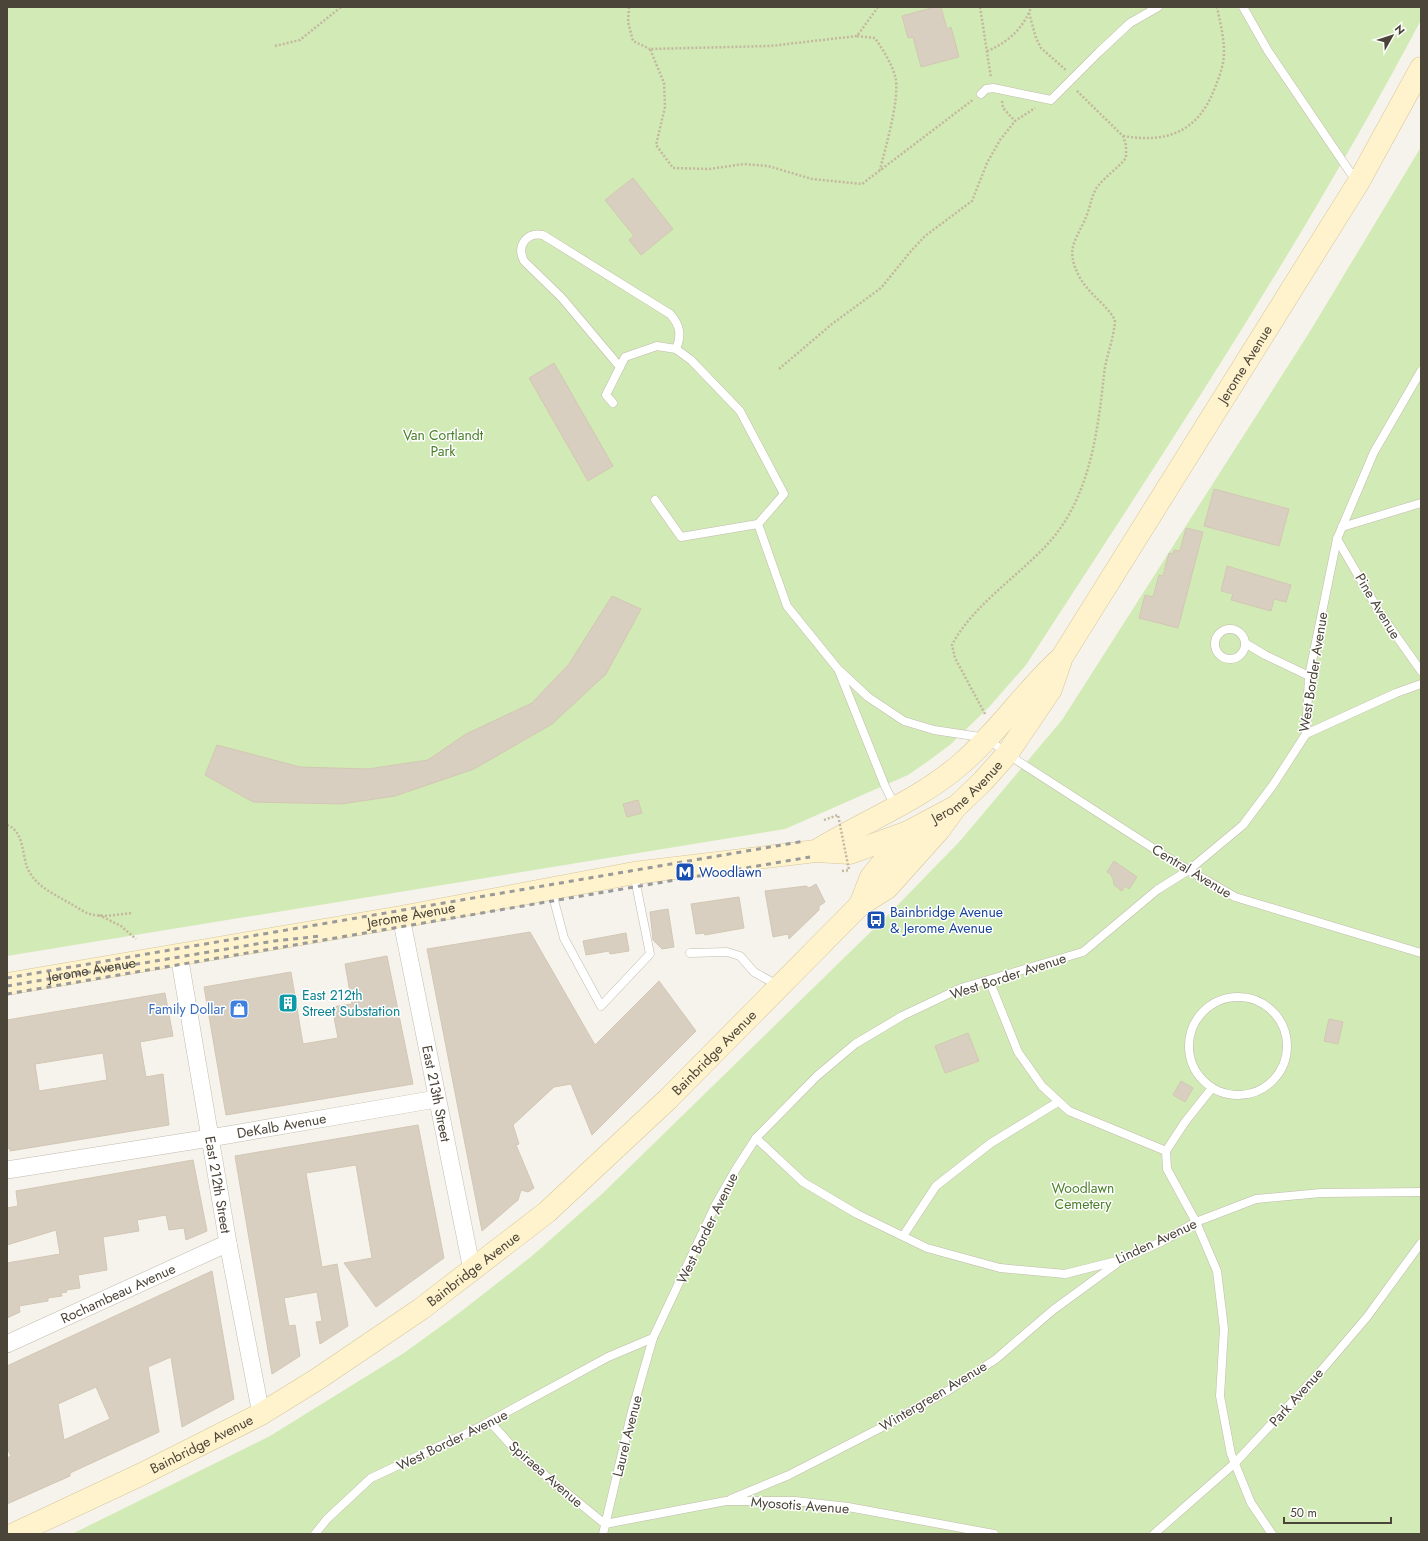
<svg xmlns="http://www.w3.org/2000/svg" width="1428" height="1541" font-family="Jost,sans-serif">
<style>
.green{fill:#d2eab5}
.building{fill:#d8cfc1;stroke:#d3c7b4;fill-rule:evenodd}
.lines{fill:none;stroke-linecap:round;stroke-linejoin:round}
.service-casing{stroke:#c2bbae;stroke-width:9}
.minor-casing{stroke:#c2bbae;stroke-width:18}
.secondary-casing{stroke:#d6c79b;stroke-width:23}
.path{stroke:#c4b79f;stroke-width:2.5;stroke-dasharray:2 2;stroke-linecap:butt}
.service{stroke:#fff;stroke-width:8}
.minor{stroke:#fff;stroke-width:17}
.secondary{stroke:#fff3cd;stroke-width:22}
.rail{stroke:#9a9a9a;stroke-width:3;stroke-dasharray:5 5;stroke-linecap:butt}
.path-bridge{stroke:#c4b79f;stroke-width:2.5;stroke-dasharray:2 2;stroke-linecap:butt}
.labels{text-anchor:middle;stroke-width:3;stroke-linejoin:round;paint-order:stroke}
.street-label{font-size:14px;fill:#4b4439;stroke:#fff}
.park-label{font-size:14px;fill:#4a7f2a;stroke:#fff}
.transit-label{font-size:14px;fill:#164399;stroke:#fff;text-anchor:start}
.culture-label{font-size:14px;fill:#0d838f;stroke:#fff;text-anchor:start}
.shop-label{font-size:14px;fill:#366cbe;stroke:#fff;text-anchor:end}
</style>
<rect width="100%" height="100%" fill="#f6f3ec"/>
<g class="green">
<path d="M7,7H1421V20C1303,243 1163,454 1026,665L990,706L951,744L927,762L908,775L785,829L7,956Z"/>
<polygon points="1421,147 1421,1534 72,1534 270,1436 404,1353 459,1313 532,1256 603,1193 890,913 960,841 1062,720 1309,333"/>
</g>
<g class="building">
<polygon points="935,7 941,7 947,29 951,27 959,57 921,67 913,37 908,38 902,16"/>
<polygon points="633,178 673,229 641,255 629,240 634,236 605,200"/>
<polygon points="554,363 613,466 588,481 529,378"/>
<polygon points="1214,489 1289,509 1279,546 1204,526"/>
<polygon points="1186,528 1203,532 1178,628 1139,618 1145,595 1153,597 1159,575 1163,576 1169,553 1173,554 1174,550 1180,551"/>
<polygon points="1227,566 1291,585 1286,602 1274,599 1271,611 1231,600 1233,594 1221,591"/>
<polygon points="612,596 641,609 606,674 552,724 474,769 395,796 341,804 253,802 205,775 217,745 300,767 368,769 428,760 466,734 532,703 569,664"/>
<polygon points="638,800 642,813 627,817 623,804"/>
<polygon points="1114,861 1137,877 1129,889 1125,886 1122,891 1114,885 1113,878 1111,876 1112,875 1107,872"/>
<polygon points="816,884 825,902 819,906 819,910 789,939 788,934 773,937 765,891 806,886 809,888"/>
<polygon points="739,897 744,928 705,935 704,933 696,934 691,904"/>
<polygon points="668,909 674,947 662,949 653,940 650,912"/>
<polygon points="530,932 595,1045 659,981 696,1031 592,1135 571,1084 554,1087 513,1125 519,1144 516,1145 534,1188 528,1192 521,1190 518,1200 482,1231 427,949"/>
<polygon points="626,933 629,951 610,954 609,951 586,955 583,941"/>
<polygon points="387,956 413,1084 226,1115 204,987 291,972 303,1044 338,1038 332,1007 352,1004 345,964"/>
<path d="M165,993L173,1036L140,1042L146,1077L163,1074L169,1125L10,1151V1148L7,1149V1020ZM103,1053L107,1080L39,1091L35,1064Z"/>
<polygon points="1329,1019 1343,1022 1338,1044 1324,1041"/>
<polygon points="968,1033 979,1061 945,1073 935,1046"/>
<polygon points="1181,1081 1193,1088 1185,1102 1173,1095"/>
<polygon points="418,1125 444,1258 376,1307 344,1263 372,1258 356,1165 306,1173 322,1267 337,1264 348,1326 320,1344 316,1322 322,1321 317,1292 284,1298 289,1326 295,1325 300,1356 272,1374 235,1156"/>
<polygon points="193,1160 207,1231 186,1240 184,1228 169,1230 166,1215 137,1220 139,1231 103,1237 107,1270 78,1275 80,1288 66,1290 67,1292 61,1293 62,1296 48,1298 48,1301 19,1306 20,1312 7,1318 7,1263 60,1254 56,1230 7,1245 7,1208 18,1206 16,1191"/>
<path d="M212,1271L234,1399L182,1427L171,1357L148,1367L159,1432L70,1473V1476L7,1504V1458L11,1456L7,1448V1366ZM96,1387L110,1419L64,1440L58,1404Z"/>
</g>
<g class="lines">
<g class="service-casing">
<g id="service">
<polyline points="1243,7 1268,51 1356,181"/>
<polyline points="981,94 986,89 993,88 1051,100 1099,52 1130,23 1158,7"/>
<path d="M620,367L562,298L524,261C516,245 527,232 543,235L670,314C680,325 682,335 676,349"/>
<polyline points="613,403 606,395 625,357 657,346 676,349 691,360 740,411 784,494 758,524 787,606 838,669 868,697 904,721 934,730 987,738 1007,754 1173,861 1235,897 1421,953"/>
<polyline points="655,500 681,537 758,524"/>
<polyline points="1342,527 1421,503"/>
<polyline points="1337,539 1380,613 1421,671"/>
<circle cx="1230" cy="644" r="15"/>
<polyline points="1245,643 1265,655 1309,676"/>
<polyline points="839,671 885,786 895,806"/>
<polyline points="1306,734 1396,693 1421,684"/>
<polyline points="551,889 564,938 601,1006 650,954 634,874"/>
<polyline points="690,953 727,952 740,956 754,972 779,986"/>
<polyline points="989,980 1018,1052 1042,1086 1069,1111 1166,1151"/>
<circle cx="1238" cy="1046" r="49"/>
<polyline points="1212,1088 1185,1122 1166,1151 1167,1169 1196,1222 1217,1271 1224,1329 1220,1396 1231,1454 1251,1503 1272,1534"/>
<polyline points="756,1138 803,1182 857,1214 927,1248 1000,1268 1065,1274 1121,1260 1163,1241 1196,1222 1256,1199 1321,1193 1421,1192"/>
<polyline points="903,1236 936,1186 991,1143 1058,1102"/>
<polyline points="490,1422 519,1454 605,1524 726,1501 795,1501 848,1507 994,1534"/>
<polyline points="731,1499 789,1475 892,1422 949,1390 996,1359 1053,1310 1116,1264"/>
<polyline points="315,1534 327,1519 371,1478 472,1431 608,1357 653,1338 716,1204 736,1169 756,1138 817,1076 855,1044 902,1016 961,988 1083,952 1157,890 1189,870 1243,825 1273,785 1306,734 1309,676 1337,539 1374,452 1421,371"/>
<polyline points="603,1534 632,1411 653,1338"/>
<polyline points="1154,1534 1235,1463 1320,1372 1367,1317 1421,1243"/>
</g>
</g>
<g class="minor-casing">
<g id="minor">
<path id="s1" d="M401,917L472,1270"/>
<path id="s2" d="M179,955L228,1243L261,1414"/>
<path id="s3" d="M7,1170L210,1138L436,1099"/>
<path id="s4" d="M7,1344L228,1243"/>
</g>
</g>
<g class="secondary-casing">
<g id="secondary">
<path d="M816,851C864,821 919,801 962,763C998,732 1025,691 1060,659"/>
<polyline points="860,905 871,877 908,832"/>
<path id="s5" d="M7,984L401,917L634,873L816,851L850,853L908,832L957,806L983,781L1007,754L1051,689L1062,657L1358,183L1421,68"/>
<path id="s6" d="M14,1534L142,1474L261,1414L316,1380L421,1309L547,1212L668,1099L860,905L887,888L939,830L953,811"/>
</g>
</g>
<g class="path">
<polyline points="629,7 628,22 633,41 650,49"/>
<polyline points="878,7 857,36 770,46 650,49 664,83 665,107 656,145 673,168 709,169 744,164 768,166 812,179 862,184 974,99"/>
<polyline points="980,7 991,78"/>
<polyline points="1029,13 1036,38 1041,48 1067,71"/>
<path d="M857,36L875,38C883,50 891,62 895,76C901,97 885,148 880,170"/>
<polyline points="275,46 300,40 341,7"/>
<path d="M987,51C1006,44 1025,27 1031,7"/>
<polyline points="1002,101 1003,108 1015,121"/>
<path d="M1123,136C1166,143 1197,133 1214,90C1219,78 1224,65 1224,52C1224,37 1220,22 1217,7"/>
<polyline points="779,369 832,324 881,288 911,251 925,236 972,201 987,163 1000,140 1015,121 1035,108"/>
<path d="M985,714L955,658L952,645C973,604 1021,575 1052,539C1090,494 1098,431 1104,374C1106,356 1114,339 1115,320C1106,304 1089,294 1080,278C1063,246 1078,240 1088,212C1091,203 1092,194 1098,186C1106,176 1118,168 1126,158V145L1123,136L1076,90"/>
<path d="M7,825C24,831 22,854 27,867C35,887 55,894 71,904C77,907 83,912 90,914C103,918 119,914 133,913"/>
<polyline points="99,915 121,926 136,939"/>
</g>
<use href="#service" class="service"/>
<use href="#minor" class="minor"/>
<use href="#secondary" class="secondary"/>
<g class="rail">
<polyline points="7,978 805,841"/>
<polyline points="7,986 274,941 321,936"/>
<polyline points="7,994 810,857"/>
</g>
<polyline class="path-bridge" points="824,820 838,815 849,870 842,871"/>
</g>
<defs>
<g id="metro-square" transform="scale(1)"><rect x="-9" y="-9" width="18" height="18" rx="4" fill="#1a4fb4" stroke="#fff"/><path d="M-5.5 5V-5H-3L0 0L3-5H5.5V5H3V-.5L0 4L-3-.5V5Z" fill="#fff"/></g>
<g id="bus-square" transform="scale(1)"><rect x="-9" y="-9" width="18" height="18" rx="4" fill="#1a4fb4" stroke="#fff"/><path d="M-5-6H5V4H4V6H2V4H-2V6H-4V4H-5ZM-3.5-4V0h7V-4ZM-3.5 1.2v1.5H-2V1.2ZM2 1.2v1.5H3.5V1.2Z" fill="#fff"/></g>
<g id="building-square" transform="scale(1)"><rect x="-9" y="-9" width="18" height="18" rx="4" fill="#0f9aa8" stroke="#fff"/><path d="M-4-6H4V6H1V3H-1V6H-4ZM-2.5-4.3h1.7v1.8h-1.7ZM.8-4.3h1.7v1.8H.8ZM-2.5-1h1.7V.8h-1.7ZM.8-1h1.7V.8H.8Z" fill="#fff"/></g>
<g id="shop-square" transform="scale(1)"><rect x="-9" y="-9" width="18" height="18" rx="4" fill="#3f7fe0" stroke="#fff"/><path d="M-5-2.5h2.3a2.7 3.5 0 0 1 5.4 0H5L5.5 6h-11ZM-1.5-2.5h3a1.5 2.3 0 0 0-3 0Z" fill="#fff"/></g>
</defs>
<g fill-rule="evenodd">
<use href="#metro-square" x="685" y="872"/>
<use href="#bus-square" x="876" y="920"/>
<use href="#building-square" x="288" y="1003"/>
<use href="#shop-square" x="239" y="1009"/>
</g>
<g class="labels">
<g class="street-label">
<text dy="5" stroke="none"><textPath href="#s5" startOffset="1501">Jerome Avenue</textPath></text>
<text transform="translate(1378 606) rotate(59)" y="5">Pine Avenue</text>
<text transform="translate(1313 672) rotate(-81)" y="5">West Border Avenue</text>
<text dy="5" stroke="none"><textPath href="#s5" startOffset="988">Jerome Avenue</textPath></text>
<text transform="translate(1192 871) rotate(31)" y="5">Central Avenue</text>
<text dy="5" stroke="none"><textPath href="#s5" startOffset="410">Jerome Avenue</textPath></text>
<text dy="5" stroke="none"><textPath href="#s5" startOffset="86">Jerome Avenue</textPath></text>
<text transform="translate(1008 976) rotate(-18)" y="5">West Border Avenue</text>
<text dy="5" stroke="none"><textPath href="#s6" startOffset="856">Bainbridge Avenue</textPath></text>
<text dy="5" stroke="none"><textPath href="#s1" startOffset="180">East 213th Street</textPath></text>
<text dy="5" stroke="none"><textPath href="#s3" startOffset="278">DeKalb Avenue</textPath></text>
<text dy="5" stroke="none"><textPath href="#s2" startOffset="233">East 212th Street</textPath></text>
<text transform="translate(707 1228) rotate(-64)" y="5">West Border Avenue</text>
<text transform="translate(1156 1241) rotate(-25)" y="5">Linden Avenue</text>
<text dy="5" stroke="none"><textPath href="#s6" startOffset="532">Bainbridge Avenue</textPath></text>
<text dy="5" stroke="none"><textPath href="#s4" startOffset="122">Rochambeau Avenue</textPath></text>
<text transform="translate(933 1396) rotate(-31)" y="5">Wintergreen Avenue</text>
<text transform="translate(1296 1397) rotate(-48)" y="5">Park Avenue</text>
<text transform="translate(627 1436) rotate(-76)" y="5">Laurel Avenue</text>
<text transform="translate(452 1440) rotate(-26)" y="5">West Border Avenue</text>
<text dy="5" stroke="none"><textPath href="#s6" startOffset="208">Bainbridge Avenue</textPath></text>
<text transform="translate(546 1474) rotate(41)" y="5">Spiraea Avenue</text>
<text transform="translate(800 1505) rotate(4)" y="5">Myosotis Avenue</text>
</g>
<g class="park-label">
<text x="443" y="440">Van Cortlandt<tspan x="443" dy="16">Park</tspan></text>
<text x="1083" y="1193">Woodlawn<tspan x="1083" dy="16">Cemetery</tspan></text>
</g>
<g class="transit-label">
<text x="699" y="877">Woodlawn</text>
<text x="890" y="917">Bainbridge Avenue<tspan x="890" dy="16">&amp; Jerome Avenue</tspan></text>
</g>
<g class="culture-label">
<text x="302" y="1000">East 212th<tspan x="302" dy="16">Street Substation</tspan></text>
</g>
<g class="shop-label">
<text x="225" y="1014">Family Dollar</text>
</g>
</g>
<rect width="1428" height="1541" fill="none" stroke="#4b4439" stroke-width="16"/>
<g transform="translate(1392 36) rotate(51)" stroke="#ffffff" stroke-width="3" paint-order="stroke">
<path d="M0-3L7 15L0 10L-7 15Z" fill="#4b4439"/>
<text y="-6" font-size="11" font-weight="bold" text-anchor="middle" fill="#4b4439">N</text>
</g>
<path d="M1284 1517v6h107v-6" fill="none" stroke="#4b4439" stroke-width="2"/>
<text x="1290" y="1517" font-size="12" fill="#4b4439" stroke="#ffffff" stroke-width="3" paint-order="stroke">50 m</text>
</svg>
